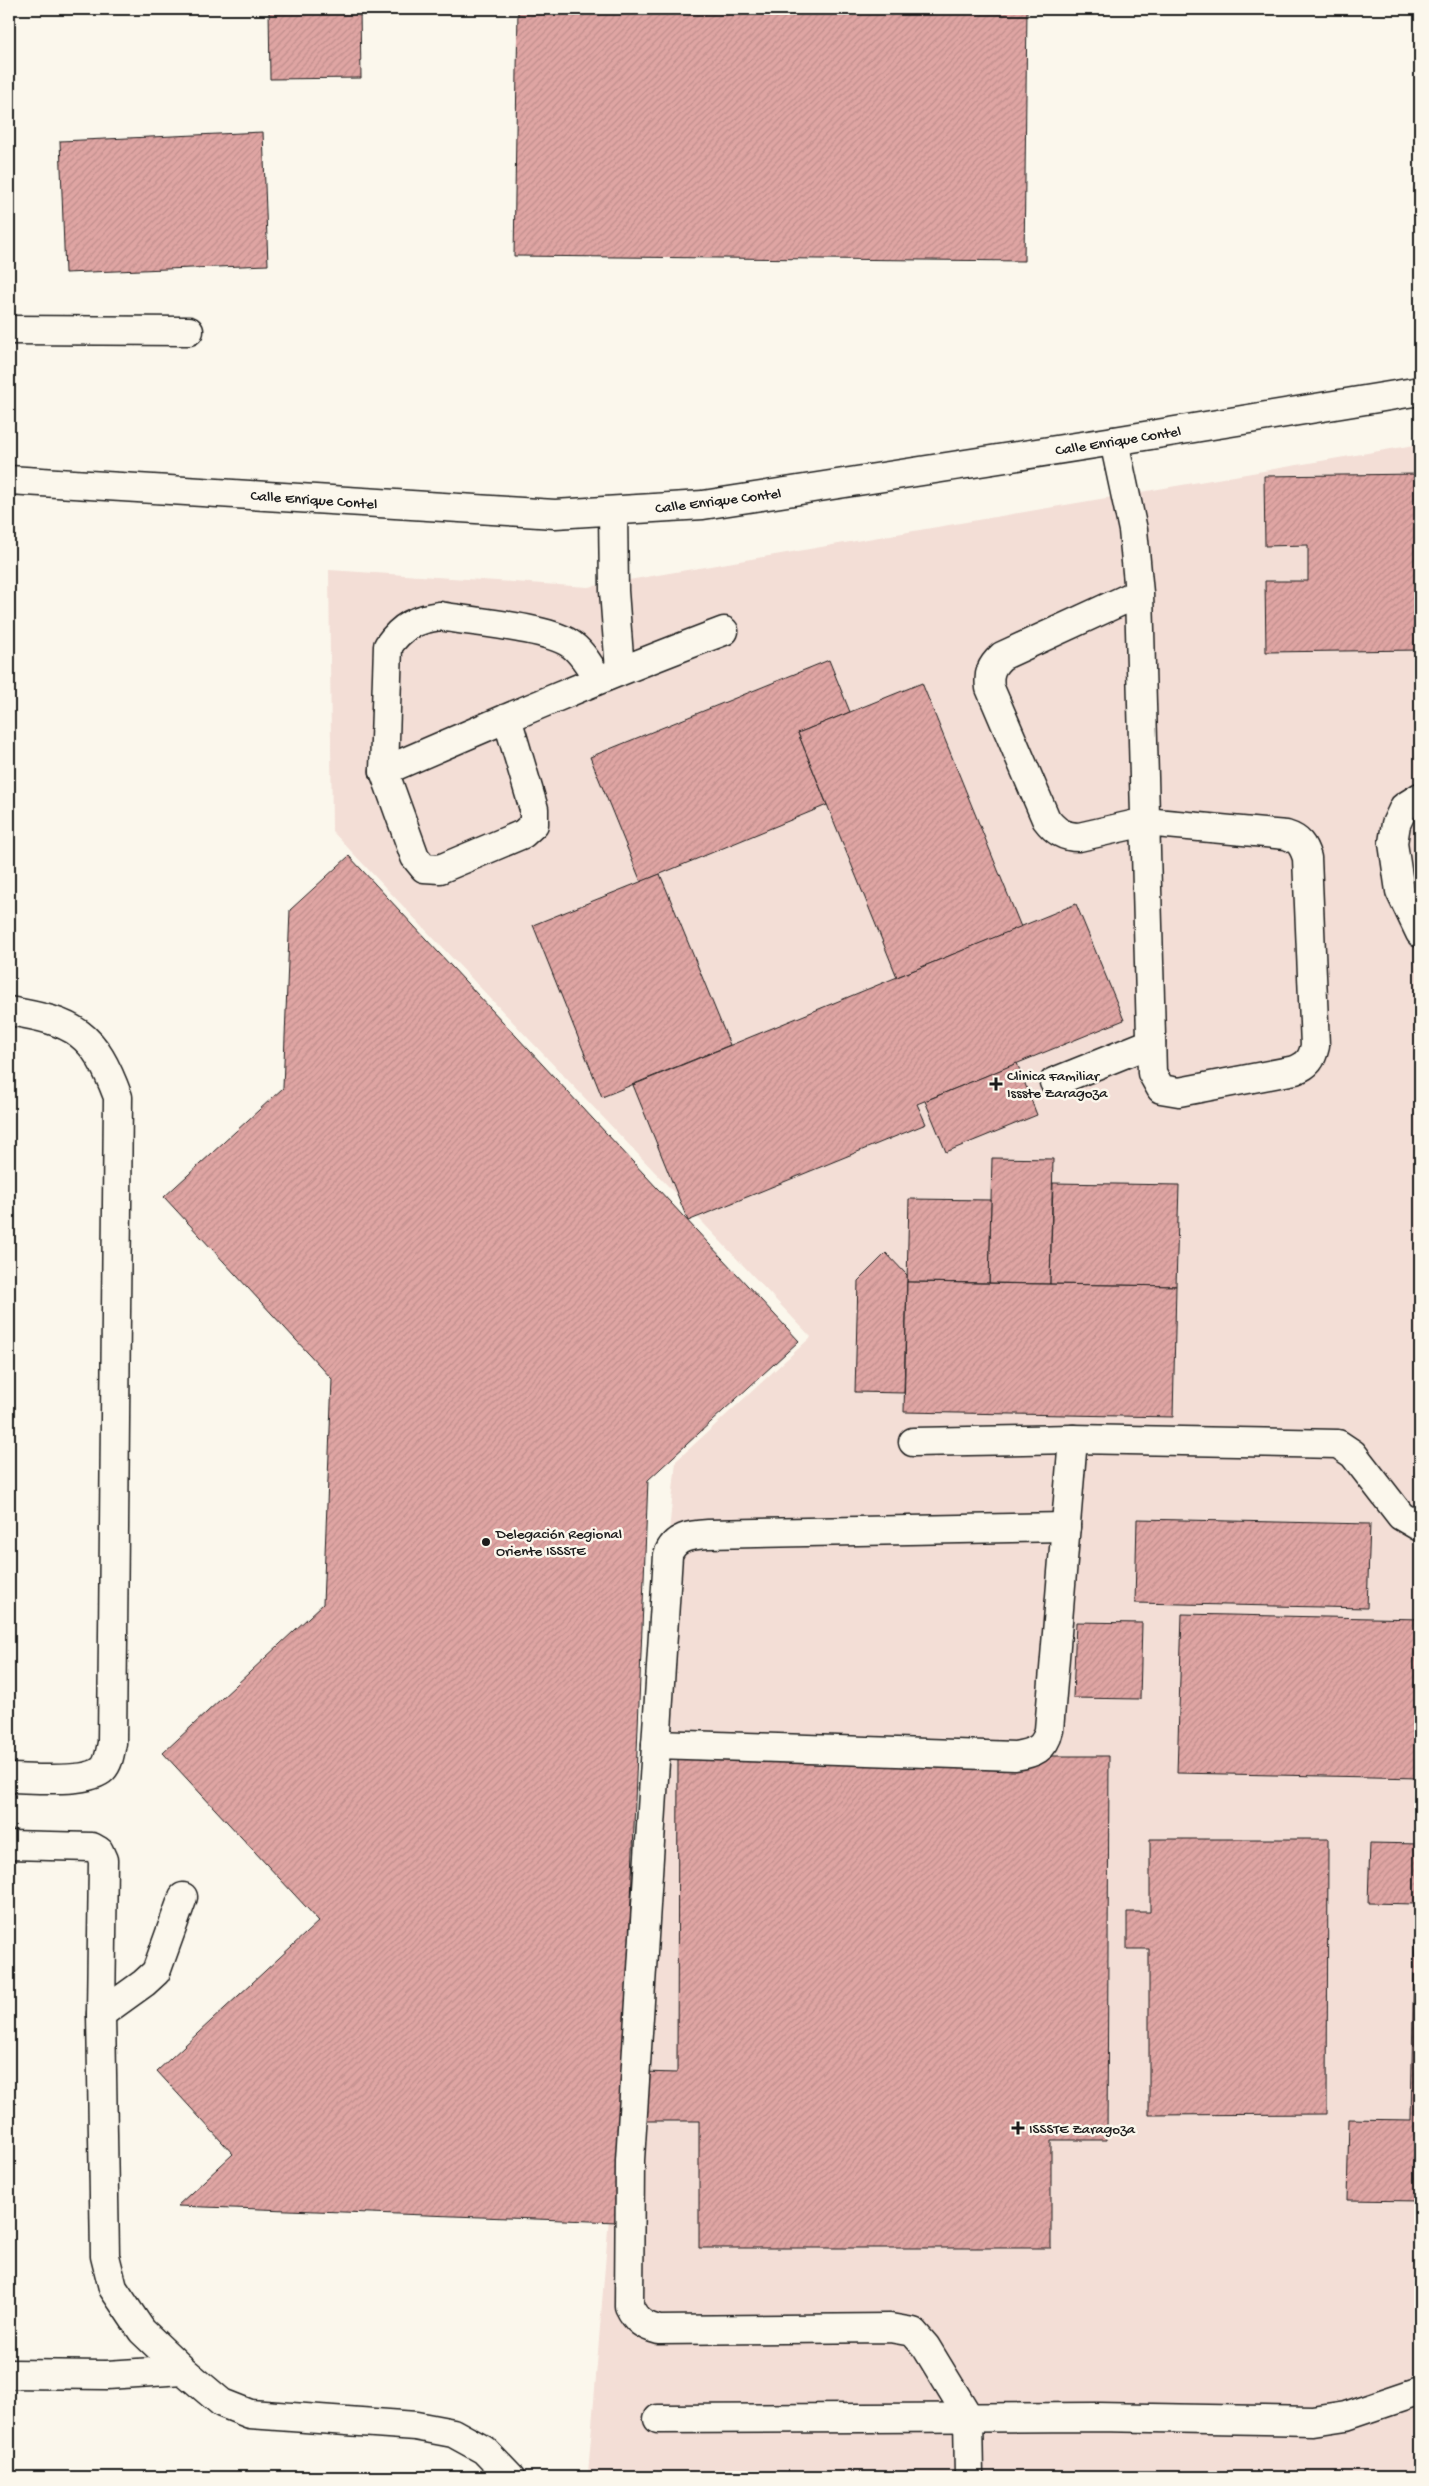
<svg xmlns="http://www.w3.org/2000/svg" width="1429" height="2486" font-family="'Gochi Hand',sans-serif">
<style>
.built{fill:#f3ded6}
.building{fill:url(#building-hatch);stroke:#1c1c1c}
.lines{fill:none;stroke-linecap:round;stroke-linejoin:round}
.minor-casing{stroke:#1c1c1c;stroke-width:31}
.minor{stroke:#fbf7ec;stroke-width:28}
.poi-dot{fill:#1c1c1c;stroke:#fbf7ec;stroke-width:2}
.labels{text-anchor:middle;stroke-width:5;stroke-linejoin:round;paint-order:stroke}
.street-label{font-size:15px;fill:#1c1c1c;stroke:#fbf7ec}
.poi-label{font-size:15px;fill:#1c1c1c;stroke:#fbf7ec;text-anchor:start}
</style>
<defs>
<pattern id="building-hatch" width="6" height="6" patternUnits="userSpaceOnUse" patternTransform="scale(1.25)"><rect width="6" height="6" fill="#dfa5a3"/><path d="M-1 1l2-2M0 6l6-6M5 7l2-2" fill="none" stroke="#bf8d8c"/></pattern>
</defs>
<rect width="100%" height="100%" fill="#fbf7ec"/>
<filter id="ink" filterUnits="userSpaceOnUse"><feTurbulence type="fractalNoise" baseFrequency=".02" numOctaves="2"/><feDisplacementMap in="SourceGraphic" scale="10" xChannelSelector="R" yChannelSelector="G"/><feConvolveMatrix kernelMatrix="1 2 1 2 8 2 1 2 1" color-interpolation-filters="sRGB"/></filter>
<g filter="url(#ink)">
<polygon class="built" points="1420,444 1420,2477 667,2477 588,2474 646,1765 676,1461 811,1337 332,831 329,570 588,587"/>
<g class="building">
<polygon points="269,9 360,9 361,78 270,79"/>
<polygon points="518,9 1027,9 1024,261 514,256"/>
<polygon points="263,132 268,265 65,273 60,141"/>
<polygon points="1420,474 1420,650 1266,652 1265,581 1308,581 1308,545 1265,546 1264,476"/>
<polygon points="829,660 850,712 798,733 827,805 641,882 590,757"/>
<polygon points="922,683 1021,927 897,977 798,733"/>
<polygon points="349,856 799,1341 648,1480 618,2222 177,2206 233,2154 157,2071 319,1921 163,1753 323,1604 332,1379 164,1197 283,1088 290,910"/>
<polygon points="660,874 730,1045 602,1097 533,925"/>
<polygon points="1076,904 1124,1020 917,1104 926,1124 688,1221 633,1085"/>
<polygon points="1017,1063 1037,1115 946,1152 925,1101"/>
<polygon points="992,1158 1053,1159 1050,1284 989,1283"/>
<polygon points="1053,1183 1179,1185 1176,1286 1050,1284"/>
<polygon points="909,1199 991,1200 989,1283 907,1282"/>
<polygon points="886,1253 907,1275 904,1393 855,1392 858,1281"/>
<polygon points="907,1282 1176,1286 1173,1417 904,1412"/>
<polygon points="1137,1519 1370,1524 1367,1608 1135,1603"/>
<polygon points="1182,1614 1420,1619 1420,1778 1177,1773"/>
<polygon points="1076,1622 1142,1623 1140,1699 1073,1698"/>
<polygon points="678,1756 1109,1756 1107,2140 1051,2140 1051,2248 699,2248 699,2121 642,2121 642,2072 677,2073"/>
<polygon points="1150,1839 1328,1839 1327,2114 1149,2115 1149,1949 1127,1949 1127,1912 1150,1912"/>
<polygon points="1370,1843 1420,1844 1420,2201 1347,2200 1349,2119 1411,2120 1415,1904 1368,1903"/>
</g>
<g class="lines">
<g class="minor-casing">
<g id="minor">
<polyline points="9,330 189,331"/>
<path d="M1114,441L1133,530L1139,593L1152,1073L1161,1089L1179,1092L1295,1070C1308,1065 1312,1059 1315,1046L1307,858C1303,845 1299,839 1286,835L1145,822L1079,837C1064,837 1055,831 1046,819L990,688C988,673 991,666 1002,656L1139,593"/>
<polyline points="9,480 555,514 703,505 1114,441 1420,391"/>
<polyline points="613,512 614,591 620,670"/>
<path d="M507,718L534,809V824L523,834L440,869L424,868L415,857L384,771C497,722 609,674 724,631"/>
<path d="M384,771L388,646C402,626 416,619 440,616C472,622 544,627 569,643C582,651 590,667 598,679"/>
<polyline points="1420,797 1404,807 1396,824 1393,843 1400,891 1420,933"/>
<path d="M9,1011C75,1022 94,1032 118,1097L112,1743C110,1752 109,1763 103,1769C88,1784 30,1778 9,1778"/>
<polyline points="1054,1082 1151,1043"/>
<polyline points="913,1442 1073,1439 1338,1444 1353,1454 1401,1516 1420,1527"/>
<path d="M656,1744L1015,1756C1034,1753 1045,1749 1049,1730L1073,1439"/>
<polyline points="9,1845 92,1847 99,1851 103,1860 101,2014 105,2256 113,2288 142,2331 183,2370 222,2403 250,2414 416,2426 453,2433 484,2450 510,2477"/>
<polyline points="101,2014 144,1983 156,1972 183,1897"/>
<polyline points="9,2374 107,2375 183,2370"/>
<polyline points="658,2419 1096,2417 1313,2421 1346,2416 1420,2391"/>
<path d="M969,2477L968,2416L926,2347L913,2332L890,2328L659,2330C644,2326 636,2321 629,2306L630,2160L668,1555C674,1537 690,1535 708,1534L1066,1527"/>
</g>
</g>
<use href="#minor" class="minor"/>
</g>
</g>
<g class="poi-dot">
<path d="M993.5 1076.5h5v5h5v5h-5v5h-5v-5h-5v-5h5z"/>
<circle cx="486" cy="1542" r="5"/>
<path d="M1015.5 2120.5h5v5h5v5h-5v5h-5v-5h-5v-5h5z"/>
</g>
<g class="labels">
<g class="street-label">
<text transform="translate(1118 440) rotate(-9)" y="5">Calle Enrique Contel</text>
<text transform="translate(314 499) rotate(4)" y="5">Calle Enrique Contel</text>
<text transform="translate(718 500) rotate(-7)" y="5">Calle Enrique Contel</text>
</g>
<g class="poi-label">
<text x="1007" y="1080">Clinica Familiar<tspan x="1007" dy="17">Issste Zaragoza</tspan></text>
<text x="496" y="1538">Delegación Regional<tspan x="496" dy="17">Oriente ISSSTE</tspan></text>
<text x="1029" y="2133">ISSSTE Zaragoza</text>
</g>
</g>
<rect width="1429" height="2486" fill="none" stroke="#fbf7ec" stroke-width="30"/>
<rect x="15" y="15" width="1399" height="2456" fill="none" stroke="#1c1c1c" stroke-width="2" filter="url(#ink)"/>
</svg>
